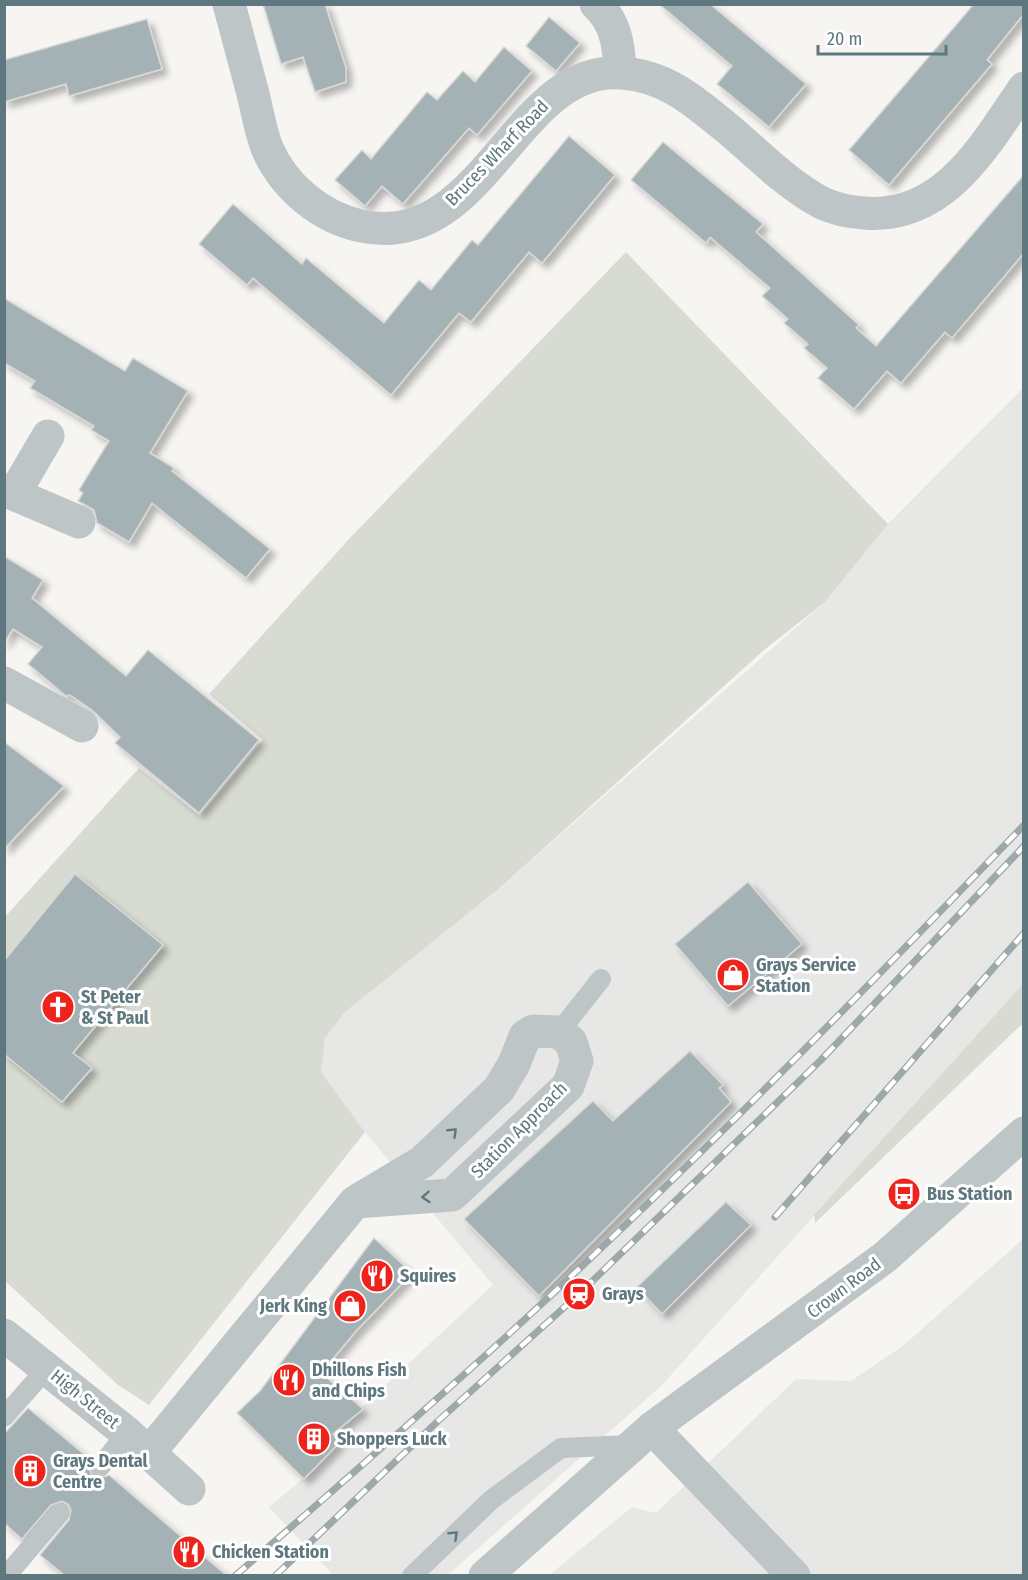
<svg xmlns="http://www.w3.org/2000/svg" width="1028" height="1580" font-family="'Fira Sans Condensed',sans-serif">
<style>
.built{fill:#e7e7e6}
.green{fill:#d7dbd1}
.building{fill:#a5b2b5;stroke:#d7d7d5;stroke-width:1.5;filter:url(#shadow)}
.lines{fill:none;stroke-linecap:round;stroke-linejoin:round}
.service{stroke:#bec5c7;stroke-width:20}
.minor{stroke:#bec5c7;stroke-width:33}
.rail-casing{stroke:#9da8ab;stroke-width:7}
.rail{stroke:#fff;stroke-width:4.5;stroke-dasharray:14;stroke-linecap:butt}
.oneway{stroke:#5f787f}
.labels{text-anchor:middle;stroke-width:6;stroke-linejoin:round;paint-order:stroke}
.street-label{font-size:18px;fill:#5f787f;stroke:#fff}
.poi-label{font-size:18px;font-weight:bold;fill:#5f787f;stroke:#fff;text-anchor:start}
</style>
<defs>
<filter id="shadow"><feDropShadow dx="5.5" dy="5.5" stdDeviation="3" flood-color="#0004"/></filter>
</defs>
<rect width="100%" height="100%" fill="#f6f5f2"/>
<g class="built">
<polygon points="1023,388 1023,984 660,1387 448,1575 333,1575 269,1507 304,1478 339,1444 333,1434 493,1285 365,1132 321,1072 325,1038 345,1012 502,886 825,602 888,524"/>
<polygon points="1023,1239 1023,1575 548,1576 632,1507 656,1513 796,1379 851,1381 904,1345"/>
</g>
<g class="green">
<polygon points="626,252 888,524 825,602 764,650 502,886 345,1012 325,1038 321,1072 365,1132 149,1405 118,1385 5,1281 5,917 139,768 200,816 263,740 209,694 350,538"/>
<polygon points="1023,984 1023,1023 815,1223 814,1215"/>
</g>
<g class="building">
<polygon points="263,4 325,4 346,68 346,82 315,92 303,57 281,64"/>
<polygon points="659,4 710,4 806,84 769,127 717,84 732,66"/>
<polygon points="974,4 1023,4 1023,15 987,60 992,64 889,185 849,150"/>
<polygon points="549,17 580,43 556,71 526,46"/>
<polygon points="147,19 162,69 69,96 66,84 4,102 4,60"/>
<polygon points="504,47 532,71 477,135 469,128 403,204 382,186 365,206 335,180 362,150 371,159 427,92 437,100 463,71 475,82"/>
<polygon points="569,136 615,175 542,263 529,252 471,322 459,313 391,395 253,278 247,285 199,244 233,204 302,264 306,258 384,323 419,280 431,290 472,240 478,245"/>
<polygon points="663,142 763,224 756,232 859,325 856,328 876,346 1023,176 1023,254 952,338 945,332 901,383 887,371 854,409 818,378 827,368 804,348 808,344 784,323 788,319 762,296 770,288 710,237 706,243 631,180"/>
<polygon points="4,298 125,371 133,358 188,391 150,453 174,468 172,471 270,549 246,578 152,503 129,542 97,523 94,510 78,501 83,493 79,490 109,441 91,430 94,426 30,388 35,381 4,363"/>
<polygon points="4,556 43,580 32,598 126,676 148,650 259,740 199,813 115,743 120,737 92,710 70,695 66,696 28,664 42,647 13,629 4,643"/>
<polygon points="4,742 64,786 4,849"/>
<polygon points="75,874 163,945 73,1053 92,1068 62,1102 4,1054 4,961"/>
<polygon points="748,882 802,944 728,1006 675,944"/>
<polygon points="690,1051 723,1085 719,1088 731,1102 539,1296 464,1219 593,1101 613,1121"/>
<polygon points="726,1202 751,1225 662,1314 637,1287"/>
<polygon points="374,1238 412,1273 356,1331 321,1373 363,1409 333,1434 339,1443 304,1479 237,1413 260,1391"/>
<polygon points="28,1408 91,1460 88,1466 92,1476 99,1479 109,1475 226,1575 64,1575 40,1555 69,1520 71,1510 68,1504 62,1501 51,1505 22,1539 4,1523 4,1434"/>
</g>
<g class="lines">
<g class="service">
<polyline points="559,1032 601,979"/>
<polyline points="4,1417 47,1368"/>
<polyline points="100,1467 127,1433"/>
<polyline points="6,1576 60,1513"/>
<polyline points="412,1576 491,1500 561,1448 632,1445"/>
</g>
<g class="minor">
<path d="M229,4C237,33 244,61 252,90C257,109 260,130 267,148C284,187 320,217 361,226C484,253 516,63 622,73C666,76 694,101 727,128C757,153 786,184 822,203C835,209 850,212 864,213C944,220 985,145 1024,88"/>
<path d="M596,4C616,22 619,46 620,72"/>
<polyline points="4,490 79,522"/>
<polyline points="14,494 48,436"/>
<polyline points="4,683 82,726"/>
<polyline points="4,1335 127,1433 189,1489"/>
<polyline points="652,1428 794,1576"/>
<polyline points="149,1453 355,1202 422,1162 499,1089 514,1064 525,1036 533,1031 559,1032 571,1042 577,1061 568,1086 452,1195 355,1202"/>
<polyline points="485,1576 652,1428 885,1257 1024,1133"/>
</g>
<g class="rail-casing">
<g id="rail">
<polyline points="775,1217 1024,933"/>
<path d="M235,1576C328,1495 420,1415 510,1333C688,1170 857,998 1024,825"/>
<polyline points="275,1576 438,1421 579,1294 821,1060 1024,846"/>
</g>
</g>
<use href="#rail" class="rail"/>
</g>
<defs><path id="oneway-chevron" d="M-2-3.5L2.5 0L-2 3.5" fill="none" stroke-width="1.6" stroke-linecap="round" stroke-linejoin="round" transform="scale(1.5)"/></defs>
<g class="oneway">
<use href="#oneway-chevron" transform="translate(453 1132) rotate(-44)"/>
<use href="#oneway-chevron" transform="translate(426 1197) rotate(176)"/>
<use href="#oneway-chevron" transform="translate(454 1535) rotate(-43)"/>
</g>
<defs>
<g id="shop-disc" transform="scale(1.725)"><circle r="9.5" fill="#ee231b" stroke="#fff"/><path d="M-5-2.5h2.3a2.7 3.5 0 0 1 5.4 0H5L5.5 6h-11ZM-1.5-2.5h3a1.5 2.3 0 0 0-3 0Z" fill="#fff"/></g>
<g id="church-disc" transform="scale(1.725)"><circle r="9.5" fill="#ee231b" stroke="#fff"/><path d="M-1.2-6h2.4v3.5h3.3v2.4h-3.3V6h-2.4V-.1h-3.3v-2.4h3.3Z" fill="#fff"/></g>
<g id="bus-disc" transform="scale(1.725)"><circle r="9.5" fill="#ee231b" stroke="#fff"/><path d="M-5-6H5V4H4V6H2V4H-2V6H-4V4H-5ZM-3.5-4V0h7V-4ZM-3.5 1.2v1.5H-2V1.2ZM2 1.2v1.5H3.5V1.2Z" fill="#fff"/></g>
<g id="restaurant-disc" transform="scale(1.725)"><circle r="9.5" fill="#ee231b" stroke="#fff"/><path d="M-5-6h1v4h1v-4h1v4h1v-4h1v5L-1.5 .5V6h-2V.5L-5-1ZM5-6V6H3V1.5H1.5Q1.5-4 5-6Z" fill="#fff"/></g>
<g id="station-disc" transform="scale(1.725)"><circle r="9.5" fill="#ee231b" stroke="#fff"/><path d="M-3-6H3Q5-6 5-4V2Q5 4 3 4L4.5 6H3L1.5 4h-3L-3 6H-4.5L-3 4Q-5 4-5 2V-4Q-5-6-3-6ZM-3.5-4v3h7v-3ZM-3.5 1v1.5H-2V1ZM2 1v1.5H3.5V1Z" fill="#fff"/></g>
<g id="building-disc" transform="scale(1.725)"><circle r="9.5" fill="#ee231b" stroke="#fff"/><path d="M-4-6H4V6H1V3H-1V6H-4ZM-2.5-4.3h1.7v1.8h-1.7ZM.8-4.3h1.7v1.8H.8ZM-2.5-1h1.7V.8h-1.7ZM.8-1h1.7V.8H.8Z" fill="#fff"/></g>
</defs>
<g fill-rule="evenodd">
<use href="#shop-disc" x="733" y="975"/>
<use href="#church-disc" x="58" y="1007"/>
<use href="#bus-disc" x="904" y="1194"/>
<use href="#restaurant-disc" x="377" y="1276"/>
<use href="#station-disc" x="579" y="1294"/>
<use href="#shop-disc" x="350" y="1306"/>
<use href="#restaurant-disc" x="289" y="1380"/>
<use href="#building-disc" x="314" y="1439"/>
<use href="#building-disc" x="30" y="1471"/>
<use href="#restaurant-disc" x="189" y="1552"/>
</g>
<g class="labels">
<g class="street-label">
<text transform="translate(497 153) rotate(-46)" y="6">Bruces Wharf Road</text>
<text transform="translate(519 1130) rotate(-45)" y="6">Station Approach</text>
<text transform="translate(844 1288) rotate(-37)" y="6">Crown Road</text>
<text transform="translate(85 1399) rotate(39)" y="6">High Street</text>
</g>
<g class="poi-label">
<text x="756" y="971">Grays Service<tspan x="756" dy="21">Station</tspan></text>
<text x="81" y="1003">St Peter<tspan x="81" dy="21">&amp; St Paul</tspan></text>
<text x="927" y="1200">Bus Station</text>
<text x="400" y="1282">Squires</text>
<text x="602" y="1300">Grays</text>
<text x="327" y="1312" text-anchor="end">Jerk King</text>
<text x="312" y="1376">Dhillons Fish<tspan x="312" dy="21">and Chips</tspan></text>
<text x="337" y="1445">Shoppers Luck</text>
<text x="53" y="1467">Grays Dental<tspan x="53" dy="21">Centre</tspan></text>
<text x="212" y="1558">Chicken Station</text>
</g>
</g>
<rect width="1028" height="1580" fill="none" stroke="#5f787f" stroke-width="12"/>
<path d="M818 45v9h128v-9" fill="none" stroke="#5f787f" stroke-width="3"/>
<text x="827" y="45" font-size="18" fill="#5f787f" stroke="#ffffff" stroke-width="4.5" paint-order="stroke">20 m</text>
</svg>
